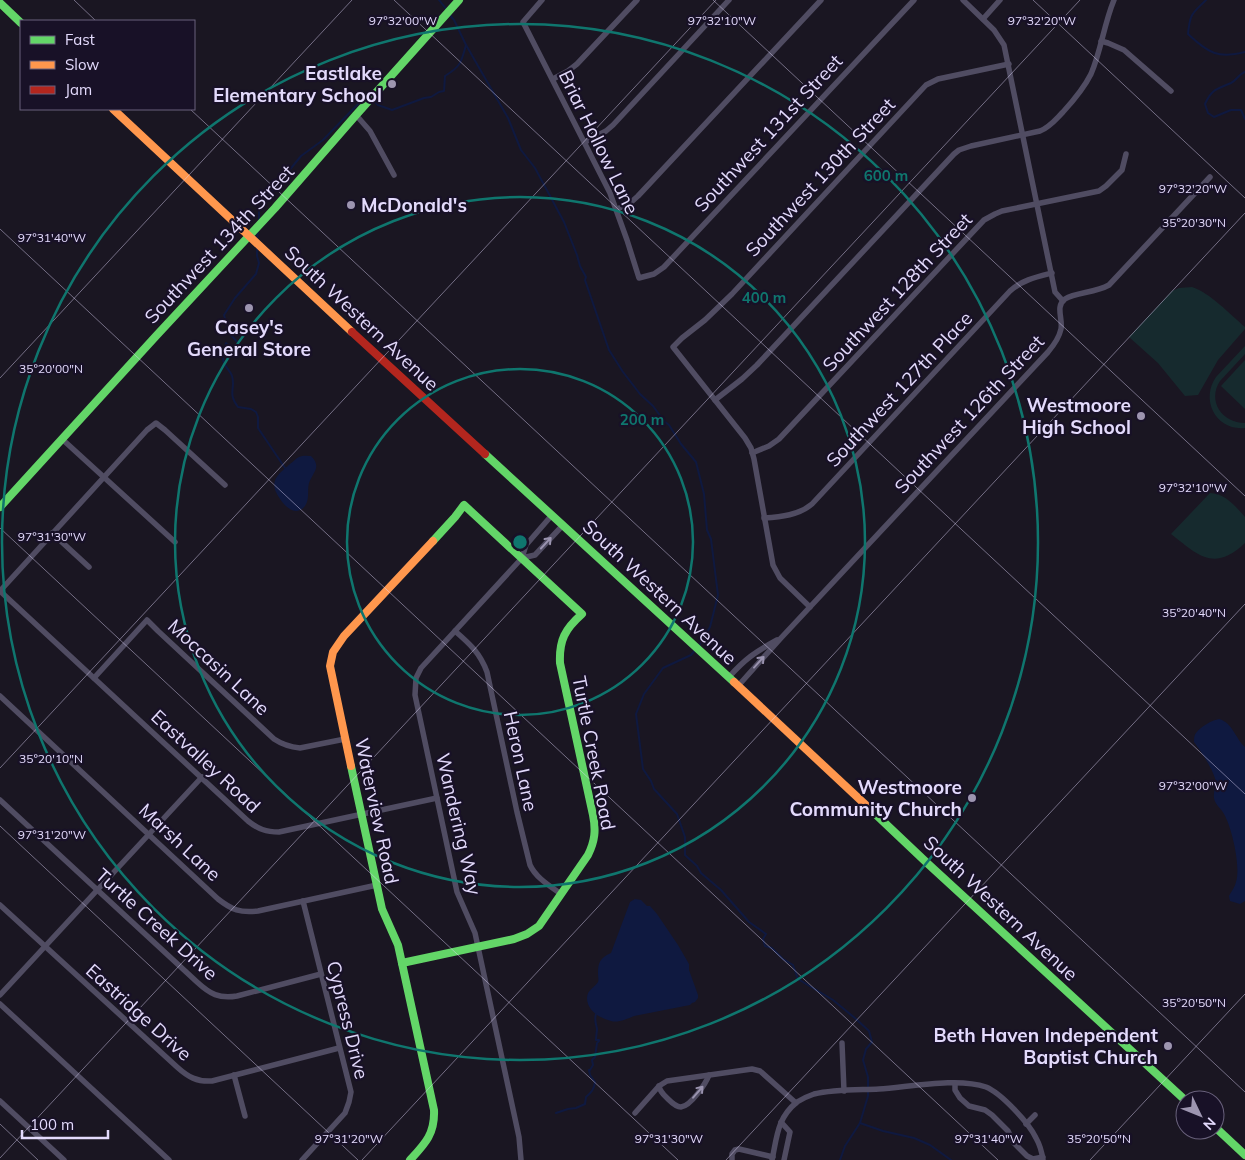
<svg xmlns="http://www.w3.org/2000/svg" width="1245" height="1160" font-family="Mulish,sans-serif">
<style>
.green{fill:#162a2e}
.water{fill:#0f1940}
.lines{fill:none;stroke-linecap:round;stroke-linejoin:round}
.stream{stroke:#0f1940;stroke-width:2}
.street{stroke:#504c62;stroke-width:5.5}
.fast{stroke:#63d668;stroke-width:8}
.slow{stroke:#ff974d;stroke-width:8}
.jam{stroke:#b3261e;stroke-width:8}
.oneway{stroke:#9a93af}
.ticks{fill:none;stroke:#e3dafc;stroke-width:1;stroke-opacity:0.45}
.ring{fill:none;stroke:#0f766e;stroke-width:2.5}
.poi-dot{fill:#9d95b0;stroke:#181127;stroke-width:2}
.labels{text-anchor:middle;stroke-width:4.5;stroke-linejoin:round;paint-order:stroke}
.poi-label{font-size:19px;font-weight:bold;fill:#e3dafc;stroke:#181127;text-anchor:end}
.street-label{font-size:19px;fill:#e3dafc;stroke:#181127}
.ticks-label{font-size:12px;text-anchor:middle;fill:#e3dafc;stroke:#181127;stroke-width:4.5;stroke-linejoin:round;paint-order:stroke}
.centre{fill:#0f766e;stroke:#181127;stroke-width:2.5}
.ring-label{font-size:15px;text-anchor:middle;font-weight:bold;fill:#0f766e;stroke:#181127;stroke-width:4.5;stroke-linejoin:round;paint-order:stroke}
</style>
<rect width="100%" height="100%" fill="#1a1622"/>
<g class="green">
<path d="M1192,287C1209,292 1231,315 1245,327V329L1218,360L1198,395L1185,396L1158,363L1129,337L1172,291L1179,288Z"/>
<path d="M1245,346V354L1220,381C1207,401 1222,423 1245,423V428C1216,431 1200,400 1216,377Z"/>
<polygon points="1245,360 1245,409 1221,386"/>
<path d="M1210,493C1225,493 1236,507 1245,517V543C1214,572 1199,556 1171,534Z"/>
</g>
<g class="water">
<path d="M311,456C322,467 313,472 309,483C307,490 310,499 305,506C294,520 280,501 276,492C270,479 281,472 290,464C293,462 296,458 299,457C303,455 308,456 311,456Z"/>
<path d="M1219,719C1233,723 1235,738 1245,747V901L1240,904L1230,901L1229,896C1231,892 1235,887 1236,882C1241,867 1232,828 1224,814C1221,808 1215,805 1214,798C1213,793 1216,787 1216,782C1214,771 1201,751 1194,742C1194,739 1194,735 1196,733C1200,727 1212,720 1219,719Z"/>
<path d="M635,899L641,900L647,906H650L657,914L678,945L689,964V970L698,995V998L695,1002L692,1003L690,1005L634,1016C627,1019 618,1023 611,1021C600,1018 587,1011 587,998C587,990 595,987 598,982C599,980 598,977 598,974C598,962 600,958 611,953L630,902Z"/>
</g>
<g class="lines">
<g class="stream">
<polyline points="439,0 447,10"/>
<path d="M1206,0C1192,14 1190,13 1188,34C1208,53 1218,59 1245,52"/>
<polyline points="449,14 454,20 466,45 508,118 521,150 535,168 564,222 577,255 580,266 586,277 585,280 609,350 623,372 640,394 653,406 664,421 669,425 681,444 696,462 704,494 707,530 711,539 718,595 710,627 699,646"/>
<path d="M1245,72C1239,74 1237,80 1231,83C1218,89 1212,88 1205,104L1208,113L1214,117L1231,110H1241L1245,119"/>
<path d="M371,102H375L378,105L392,110L424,98L431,97L439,92L444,91L445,76C461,66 461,63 466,45"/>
<polyline points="259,221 259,209 261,205 301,156 323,140 359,103 365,100"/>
<polyline points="257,241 258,230"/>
<path d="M257,248V256L259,263L256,274L235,298L224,315L230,334L239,344V346L233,348L226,343C225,348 222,353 223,358C223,366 230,370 232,376C236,388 227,393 238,407L251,409L256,412L258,417V428L285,468"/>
<polyline points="696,649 691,655 663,668 644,694 636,714 643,769 651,781 654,789 677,814 685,837 685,855 697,866 701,873 721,890 749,922 766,934 763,939 765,946 772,948 783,959 793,965 798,979 833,1000 856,1019 869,1031 872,1042 866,1049 863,1060 868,1077 868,1096 860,1123 845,1146 840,1160"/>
<path d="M556,1113L568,1109L576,1108L585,1104L586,1097C592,1092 594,1089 595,1082L590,1075L589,1070H590L593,1065L592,1060L595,1057L597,1043L599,1041V1040H596C596,1036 597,1032 597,1029C596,1023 594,1020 596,1014"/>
<polyline points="860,1123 883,1131 914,1138 930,1145 951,1160"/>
</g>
<g class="street">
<polyline points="542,0 523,22 610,193 627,240 639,278 654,274 664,267 914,0"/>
<polyline points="963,0 994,30 1004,45 1055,292 1063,301"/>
<polyline points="983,19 1000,0"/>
<polyline points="1101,41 1108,43 1124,50 1171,91"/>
<polyline points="553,79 568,71 577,64 637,0"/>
<polyline points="356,115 370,131 394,175"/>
<polyline points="585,142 606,131 613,125 729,0"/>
<polyline points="617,209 629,204 638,196 821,0"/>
<path d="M715,400L742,379L757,365L954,154L959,150L971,146L1040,131C1050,127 1056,119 1063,112C1074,100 1084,88 1091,74C1101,51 1104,24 1114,0"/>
<polyline points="62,439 175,542"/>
<polyline points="752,453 769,446 779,439 984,220 995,214 1002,211 1099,191 1106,186 1122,170 1126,154"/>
<path d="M225,485L165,430L156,423L147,430L0,591L248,821C258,829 266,832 279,832L437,798"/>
<polyline points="552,515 526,545 522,558 535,555 563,525"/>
<path d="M764,518C781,517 799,515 812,504L1010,291C1022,280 1036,277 1052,273"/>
<polyline points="52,533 89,567"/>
<polyline points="810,607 780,578 773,565 754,459 751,448 745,438 673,347 682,338 705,320 732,294 926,85 938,79 1009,64"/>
<path d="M455,631C470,644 480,653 487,672L517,812L530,865C536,878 550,886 561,894"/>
<path d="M729,677C745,659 755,652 777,640"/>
<path d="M94,678L147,620L158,631L274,739C283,745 290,747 300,748L345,739"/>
<path d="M738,686L781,638L1048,352C1054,345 1059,338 1061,329C1063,319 1055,306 1065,299C1076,292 1095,293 1109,285L1210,177"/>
<path d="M0,696L218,899C232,910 240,913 258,911L377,885"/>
<path d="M0,800L197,982C210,994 219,999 237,996L321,974"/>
<path d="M0,905L177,1067C188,1077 197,1082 212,1081L339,1048"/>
<polyline points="0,995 202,777"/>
<polyline points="0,1004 169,1160"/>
<polyline points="842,1043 844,1091"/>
<polyline points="234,1075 245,1116"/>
<polyline points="955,1083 955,1090 960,1098 969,1106 985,1110 992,1115 1008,1131 1014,1143 1027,1156 1033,1159 1043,1157"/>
<path d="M659,1086C660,1092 664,1095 668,1099C671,1102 676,1107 681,1107C691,1106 706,1083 709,1075"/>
<polyline points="0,1101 64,1160"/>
<polyline points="635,1113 659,1086 667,1081 752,1069 760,1071 796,1103"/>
<polyline points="781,1122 790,1132 784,1160"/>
<polyline points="1026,1124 1035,1115"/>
<polyline points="302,1160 345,1113 349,1102 351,1092 303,901"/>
<polyline points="521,1160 519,1137 475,933 457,892 415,695 416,678 421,668 522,558"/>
<polyline points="732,1160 732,1154 735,1150 739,1149 773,1157"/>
<path d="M772,1160C777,1137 777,1118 797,1102C802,1099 808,1096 814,1094C835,1089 858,1090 879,1089C909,1087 958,1077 986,1087C1001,1093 1029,1123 1036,1138C1040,1145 1042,1153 1043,1160"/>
</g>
<g class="fast">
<polyline points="0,3 21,23"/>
<polyline points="485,454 734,682"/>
<polyline points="0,507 156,336 275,208 356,115 459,0"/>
<path d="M351,766L382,909L398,945L434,1110C435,1134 425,1144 410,1160"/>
<polyline points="869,808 926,862 1185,1100"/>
<path d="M402,963L514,939L527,934L539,926L588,855C595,841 596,830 593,815L560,663C559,640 565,629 582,614L464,505L455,517L433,541"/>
<polyline points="1215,1127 1245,1155"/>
</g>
<g class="slow">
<polyline points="113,109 352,332"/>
<polyline points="734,682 869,808"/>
<polyline points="351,766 330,666 333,652 344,636 433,541"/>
</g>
<polyline class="jam" points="352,332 485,454"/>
</g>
<defs><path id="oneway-shaft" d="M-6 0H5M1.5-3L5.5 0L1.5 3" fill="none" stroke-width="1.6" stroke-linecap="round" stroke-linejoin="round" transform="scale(1.25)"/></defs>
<g class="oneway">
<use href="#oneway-shaft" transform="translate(546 543) rotate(-47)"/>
<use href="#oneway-shaft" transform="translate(759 662) rotate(-48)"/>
<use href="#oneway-shaft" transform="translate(698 1092) rotate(-49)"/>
</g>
<path class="ticks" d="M74,0L96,21M394,0L1245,794M713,0L1245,496M1033,0L1245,198M190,109L1245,1092M0,229L998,1160M0,378L352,0M0,528L678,1160M0,768L716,0M0,826L358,1160M0,1124L38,1160M0,1158L1080,0M362,1160L1245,213M726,1160L1245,604M1090,1160L1245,994"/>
<g class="ring">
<circle cx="520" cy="542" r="173"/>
<circle cx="520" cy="542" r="345"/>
<circle cx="520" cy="542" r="518"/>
</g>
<g class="poi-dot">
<circle cx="392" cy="84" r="5"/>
<circle cx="351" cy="205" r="5"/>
<circle cx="249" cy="308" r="5"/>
<circle cx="1141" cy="416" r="5"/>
<circle cx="972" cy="798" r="5"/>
<circle cx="1168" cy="1046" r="5"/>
</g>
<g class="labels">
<g class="poi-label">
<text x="382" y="80">Eastlake<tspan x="382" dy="22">Elementary School</tspan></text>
<text x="361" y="212" text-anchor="start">McDonald's</text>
<text x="249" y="334" text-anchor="middle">Casey's<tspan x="249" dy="22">General Store</tspan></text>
<text x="1131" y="412">Westmoore<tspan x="1131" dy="22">High School</tspan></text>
<text x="962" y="794">Westmoore<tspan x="962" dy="22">Community Church</tspan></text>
<text x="1158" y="1042">Beth Haven Independent<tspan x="1158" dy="22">Baptist Church</tspan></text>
</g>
<g class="street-label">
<text transform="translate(768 133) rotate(-47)" y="7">Southwest 131st Street</text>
<text transform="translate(599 142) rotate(64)" y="7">Briar Hollow Lane</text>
<text transform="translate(820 177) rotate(-47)" y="7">Southwest 130th Street</text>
<text transform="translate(219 244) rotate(-47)" y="7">Southwest 134th Street</text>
<text transform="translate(897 292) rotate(-47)" y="7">Southwest 128th Street</text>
<text transform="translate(362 318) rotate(43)" y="7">South Western Avenue</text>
<text transform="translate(899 389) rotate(-47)" y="7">Southwest 127th Place</text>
<text transform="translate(969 414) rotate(-47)" y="7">Southwest 126th Street</text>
<text transform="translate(660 592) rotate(43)" y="7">South Western Avenue</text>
<text transform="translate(219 667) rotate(43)" y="7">Moccasin Lane</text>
<text transform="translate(594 753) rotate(79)" y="7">Turtle Creek Road</text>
<text transform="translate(206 761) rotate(43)" y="7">Eastvalley Road</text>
<text transform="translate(521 761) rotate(78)" y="7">Heron Lane</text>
<text transform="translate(377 811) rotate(78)" y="7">Waterview Road</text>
<text transform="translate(459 824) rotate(77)" y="7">Wandering Way</text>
<text transform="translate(180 842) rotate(43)" y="7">Marsh Lane</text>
<text transform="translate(1001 908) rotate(43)" y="7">South Western Avenue</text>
<text transform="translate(157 924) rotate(42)" y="7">Turtle Creek Drive</text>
<text transform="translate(139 1012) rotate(42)" y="7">Eastridge Drive</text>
<text transform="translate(348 1020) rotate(76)" y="7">Cypress Drive</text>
</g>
</g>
<g class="ticks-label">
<text x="403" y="25">97°32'00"W</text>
<text x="722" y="25">97°32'10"W</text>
<text x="1042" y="25">97°32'20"W</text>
<text x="1193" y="193">97°32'20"W</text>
<text x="1194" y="227">35°20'30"N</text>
<text x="52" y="242">97°31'40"W</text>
<text x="51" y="373">35°20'00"N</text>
<text x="1193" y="492">97°32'10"W</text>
<text x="52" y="541">97°31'30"W</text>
<text x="1194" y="617">35°20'40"N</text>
<text x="51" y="763">35°20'10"N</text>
<text x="1193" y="790">97°32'00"W</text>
<text x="52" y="839">97°31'20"W</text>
<text x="1194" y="1007">35°20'50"N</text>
<text x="1099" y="1143">35°20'50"N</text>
<text x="349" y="1143">97°31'20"W</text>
<text x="669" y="1143">97°31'30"W</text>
<text x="989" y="1143">97°31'40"W</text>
</g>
<circle cx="520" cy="542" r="8" class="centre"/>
<g class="ring-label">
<text x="886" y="181">600 m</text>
<text x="764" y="303">400 m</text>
<text x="642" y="425">200 m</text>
</g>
<rect x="20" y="20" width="175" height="90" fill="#181127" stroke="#69617c"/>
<rect x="30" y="36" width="25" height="8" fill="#63d668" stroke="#69617c"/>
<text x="65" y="45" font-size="15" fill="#e3dafc">Fast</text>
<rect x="30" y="61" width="25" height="8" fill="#ff974d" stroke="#69617c"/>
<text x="65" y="70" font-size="15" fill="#e3dafc">Slow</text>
<rect x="30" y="86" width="25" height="8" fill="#b3261e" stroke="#69617c"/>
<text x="65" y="95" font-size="15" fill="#e3dafc">Jam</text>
<g transform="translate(1200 1115) rotate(133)"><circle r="24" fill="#181127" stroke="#69617c"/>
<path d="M0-4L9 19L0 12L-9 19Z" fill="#9d95b0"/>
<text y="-8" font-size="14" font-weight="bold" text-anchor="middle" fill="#e3dafc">N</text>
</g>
<path d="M22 1130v8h86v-8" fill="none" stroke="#e3dafc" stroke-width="2.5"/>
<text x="30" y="1130" font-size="15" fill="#e3dafc" stroke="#181127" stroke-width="4" paint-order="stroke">100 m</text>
</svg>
